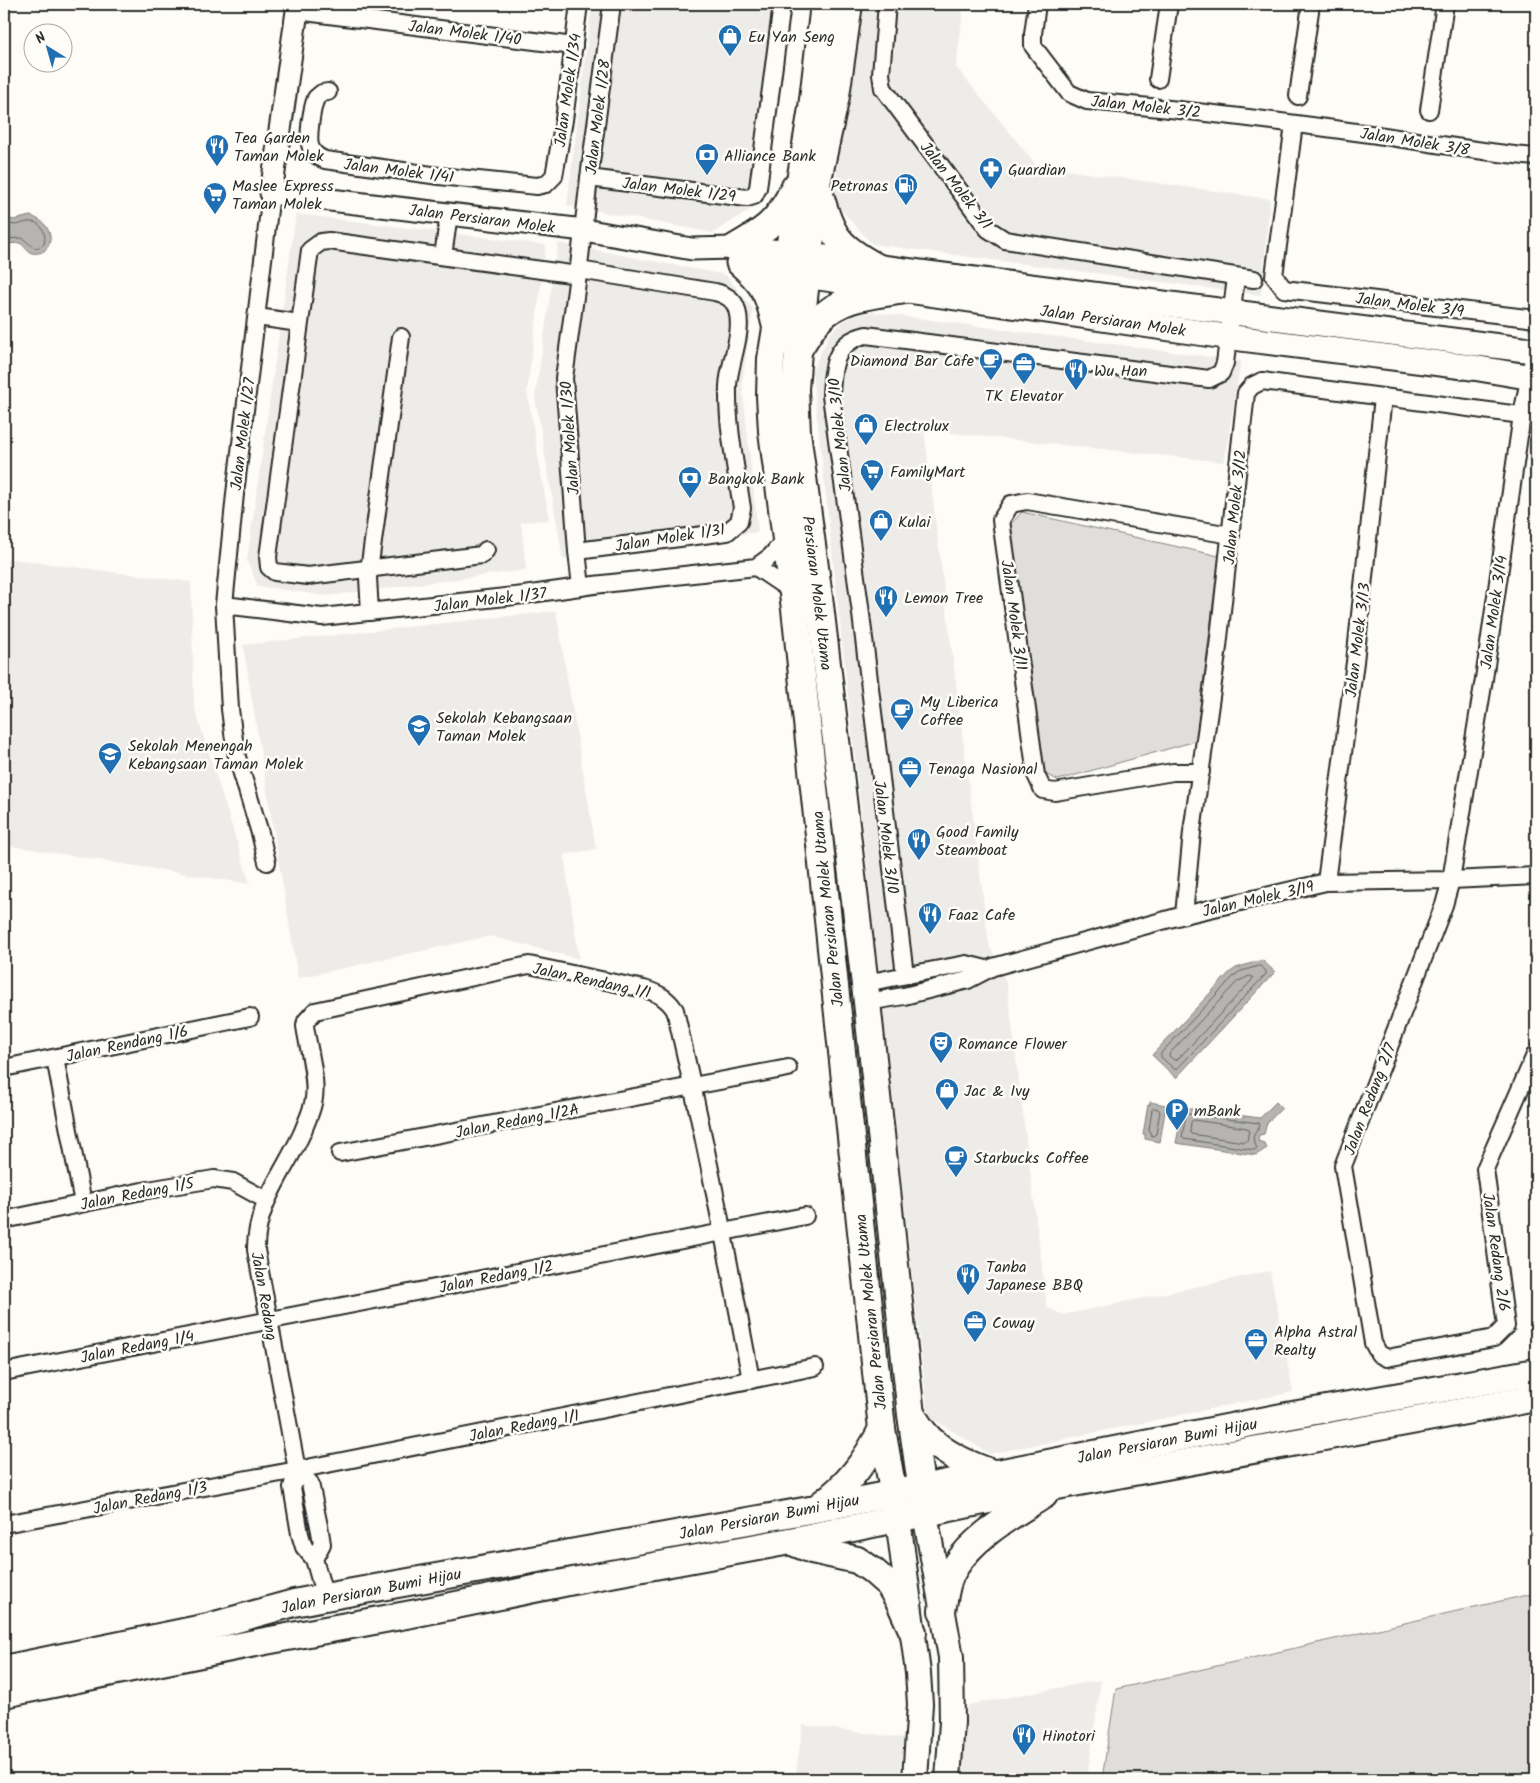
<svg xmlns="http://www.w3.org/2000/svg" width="1540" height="1783" font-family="Kalam,sans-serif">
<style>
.built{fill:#edece8}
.green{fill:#dfdeda;stroke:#858482}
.water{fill:#b5b4b1;stroke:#7e7d7b}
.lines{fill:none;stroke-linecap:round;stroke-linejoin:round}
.shore{stroke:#626261;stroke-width:1}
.minor-casing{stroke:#2b2b2b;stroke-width:20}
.tertiary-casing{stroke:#2b2b2b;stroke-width:25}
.secondary-casing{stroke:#2b2b2b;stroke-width:28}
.primary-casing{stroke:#2b2b2b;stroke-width:30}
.minor{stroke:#fdfcf7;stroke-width:16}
.tertiary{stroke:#fdfcf7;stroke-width:21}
.secondary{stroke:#fdfcf7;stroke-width:24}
.primary{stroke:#fdfcf7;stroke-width:26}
.labels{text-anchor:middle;stroke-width:5;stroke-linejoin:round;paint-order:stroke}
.street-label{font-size:16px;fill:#2b2b2b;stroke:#fdfcf7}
.poi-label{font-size:16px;fill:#2b2b2b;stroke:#fdfcf7;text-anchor:start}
</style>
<rect width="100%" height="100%" fill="#fdfcf7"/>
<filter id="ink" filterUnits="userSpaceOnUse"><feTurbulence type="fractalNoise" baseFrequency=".02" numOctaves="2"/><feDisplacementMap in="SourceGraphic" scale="10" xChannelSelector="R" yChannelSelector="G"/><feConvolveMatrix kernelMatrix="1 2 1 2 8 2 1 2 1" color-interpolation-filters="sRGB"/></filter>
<g filter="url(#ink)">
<g class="built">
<polygon points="592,4 789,4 764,201 713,233 567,205"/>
<polygon points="859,4 964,4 956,67 1037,166 1270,199 1261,295 872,244 833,201"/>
<polygon points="296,214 546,245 527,391 549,520 521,522 526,570 327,596 258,586 247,561"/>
<polygon points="558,243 726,275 753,309 742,383 758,532 563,559 535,397"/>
<polygon points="871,312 1241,361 1224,462 924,430 989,945 1007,985 1047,1308 1063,1315 1270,1271 1293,1392 990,1454 928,1416 812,371 830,333 843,322 856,315"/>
<polygon points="4,558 191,582 194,706 250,884 4,845"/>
<polygon points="556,611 596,849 564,855 579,959 490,936 298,978 243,645"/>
<polygon points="1101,1680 1087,1779 959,1779 968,1705"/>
<polygon points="803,1725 904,1738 899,1779 795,1779"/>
</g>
<g class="green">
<polygon points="1022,512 1219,556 1196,741 1058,780 1045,774 1010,525"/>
<polygon points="1536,1593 1536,1779 1102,1779 1116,1689"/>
</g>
<g class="water">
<path d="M30,216C58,223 55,257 32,253C27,252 25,246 20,243L4,244V217L14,220Z"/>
<polygon points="1262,960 1275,972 1176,1078 1152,1055 1229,973 1236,968"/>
<polygon points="1150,1102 1166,1105 1160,1142 1145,1139 1145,1134 1143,1134 1148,1105 1150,1105"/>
<polygon points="1276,1102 1282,1108 1267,1123 1264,1134 1259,1135 1258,1141 1264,1143 1267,1148 1256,1155 1176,1143 1183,1108 1260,1118"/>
</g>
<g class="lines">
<g class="shore">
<path d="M4,222C8,223 12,225 16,225C20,225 23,222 28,222C41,220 47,233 44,244C34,253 30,243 22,238L4,239"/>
<polygon points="1260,966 1266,971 1266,974 1177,1069 1174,1069 1161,1057 1161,1053 1233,977 1239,972"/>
<polygon points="1250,976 1253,977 1252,980 1177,1060 1174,1060 1169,1056 1170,1053 1237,982"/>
<polygon points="1154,1108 1158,1109 1160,1111 1156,1134 1153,1136 1151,1135 1149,1130 1152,1110"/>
<path d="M1188,1114L1259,1123L1260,1125C1259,1130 1254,1132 1253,1138L1257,1149L1254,1150L1184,1139L1182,1137L1186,1115Z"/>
<polygon points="1194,1120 1247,1128 1249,1130 1247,1141 1244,1142 1191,1134 1190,1132 1191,1122"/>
</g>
<g class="minor-casing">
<g id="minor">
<polyline points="887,4 881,74 883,88 988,229 1005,240 1254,279"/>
<path d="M1037,4L1033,34V46L1069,93L1087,101C1179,109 1271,120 1363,133C1421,141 1478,152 1536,157"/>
<polyline points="297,11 574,46"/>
<polyline points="1158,79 1169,4"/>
<path d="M328,92L322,93L316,98C312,108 306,141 312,150C315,155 320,158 325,160L439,176L537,186L546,184L554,176L564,120L579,4"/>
<polyline points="1298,96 1311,4"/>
<polyline points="1429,110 1445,4"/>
<polyline points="1294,124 1274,276 1284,289 1536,319"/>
<polyline points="589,178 747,198 754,196 758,188 782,4"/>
<polyline points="443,256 449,214"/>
<polyline points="257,317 299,323"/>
<polyline points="1536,344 1522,415 1484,679 1451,880 1444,905 1343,1166 1373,1343 1379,1354 1387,1358 1494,1338 1506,1326 1485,1169 1536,1053"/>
<polyline points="486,550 482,555 308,576 275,572 269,567 268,557 310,250 321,242 329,241 578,275"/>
<path d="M577,551L727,532L739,522L742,508C736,468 727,427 728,386C729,363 744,333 737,310C734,299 726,295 715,292L579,270"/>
<polyline points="756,567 793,592"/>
<polyline points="581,587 577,551 564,378 578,275 589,178 612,4"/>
<polyline points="224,605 322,617 524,595 594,585 756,567 771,556 786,538"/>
<polyline points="370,612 368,578 401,337"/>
<polyline points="1201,772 1173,772 1055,792 1043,790 1036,775 1001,520 1011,504 1027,501 1231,535"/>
<polyline points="267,862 260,833 237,757 233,733 230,709 224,605 235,494 271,193"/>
<polyline points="1326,882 1355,662 1383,397"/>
<polyline points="1184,915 1192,832 1218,647 1246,393 1252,386 1262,381 1536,417"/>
<path d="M905,975L860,606L831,396C832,368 834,342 866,335L1209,379L1221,373L1225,363L1236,278"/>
<polyline points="865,983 966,964 986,969"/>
<polyline points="867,1002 904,996 968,980 993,967 1184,915 1326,882 1451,880 1536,876"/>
<polyline points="55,1058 83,1203"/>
<polyline points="4,1068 250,1017"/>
<polyline points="340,1153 788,1068"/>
<polyline points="4,1220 142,1191 214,1179 233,1182 266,1200"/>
<polyline points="4,1372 805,1216"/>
<polyline points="297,1470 310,1483 320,1531 322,1544 314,1559"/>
<polyline points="4,1524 297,1470 815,1367"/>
<path d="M325,1597L314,1559L304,1547L300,1534L292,1487L297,1470L256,1250C255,1205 286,1170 303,1131C307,1120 313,1109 314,1098C317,1078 308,1047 305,1026L306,1021L315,1011L529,965L644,989C658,993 667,998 675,1010C704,1133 728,1256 751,1380"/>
</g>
</g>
<g class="tertiary-casing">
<g id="tertiary">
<polyline points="298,4 271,193 584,230 692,249 734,248 789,251"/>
<polyline points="737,263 786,273"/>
</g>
</g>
<g class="secondary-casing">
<g id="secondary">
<polyline points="790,251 877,267 1536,351"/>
<polyline points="788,273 1229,337 1476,368 1536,378"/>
<polyline points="925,1514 951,1657 952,1722 948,1779"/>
<polyline points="898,1519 918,1673 920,1704 915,1779"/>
</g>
</g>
<g class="primary-casing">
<g id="primary">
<polyline points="824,4 812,108 771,359 770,396 772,431 795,609 882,1429 896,1508"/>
<polyline points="849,4 836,96 817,184 798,351 795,389 797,432 820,605 867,1002 911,1415 924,1506"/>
<path d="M820,194C831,236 839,247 877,267"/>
<path d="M734,248C766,230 778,222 794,188"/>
<path d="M740,263C764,284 768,293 775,323"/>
<path d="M800,347C805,339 811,329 818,321C840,296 874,295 905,290"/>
<path d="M912,1415C919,1426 926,1437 937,1445C954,1459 975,1467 996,1474"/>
<path d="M819,1506C849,1484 865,1462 882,1429"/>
<polyline points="790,1541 812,1550 857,1560 872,1570 889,1585 900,1603 913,1632"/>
<path d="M942,1611C945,1596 946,1580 955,1567C975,1535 1013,1515 1044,1495"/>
<polyline points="4,1669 208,1627 294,1603 325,1597 815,1509 1287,1416 1536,1372"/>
<polyline points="4,1694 260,1642 417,1613 583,1579 790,1541 1057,1486 1536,1398"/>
</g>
</g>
<use href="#minor" class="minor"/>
<use href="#tertiary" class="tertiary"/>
<use href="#secondary" class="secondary"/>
<use href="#primary" class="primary"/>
</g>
</g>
<defs>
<g id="shop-pin" transform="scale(1.25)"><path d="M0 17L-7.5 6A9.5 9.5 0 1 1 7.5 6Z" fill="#1f6fb2" stroke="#fdfcf7"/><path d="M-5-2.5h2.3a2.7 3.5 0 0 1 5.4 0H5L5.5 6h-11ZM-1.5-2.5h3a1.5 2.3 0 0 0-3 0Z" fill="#fff"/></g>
<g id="restaurant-pin" transform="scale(1.25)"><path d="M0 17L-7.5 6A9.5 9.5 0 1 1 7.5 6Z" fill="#1f6fb2" stroke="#fdfcf7"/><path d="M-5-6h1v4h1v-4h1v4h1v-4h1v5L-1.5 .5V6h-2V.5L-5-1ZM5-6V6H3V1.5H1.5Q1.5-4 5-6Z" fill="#fff"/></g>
<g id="bank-pin" transform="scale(1.25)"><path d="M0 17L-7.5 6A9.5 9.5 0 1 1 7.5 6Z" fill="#1f6fb2" stroke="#fdfcf7"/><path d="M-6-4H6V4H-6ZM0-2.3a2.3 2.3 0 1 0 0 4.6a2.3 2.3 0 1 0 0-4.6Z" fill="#fff"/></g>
<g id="pharmacy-pin" transform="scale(1.25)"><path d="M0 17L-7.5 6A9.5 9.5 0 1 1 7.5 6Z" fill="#1f6fb2" stroke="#fdfcf7"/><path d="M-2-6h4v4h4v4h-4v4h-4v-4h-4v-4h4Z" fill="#fff"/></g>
<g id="fuel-pin" transform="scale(1.25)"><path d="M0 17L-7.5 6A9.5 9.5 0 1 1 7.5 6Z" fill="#1f6fb2" stroke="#fdfcf7"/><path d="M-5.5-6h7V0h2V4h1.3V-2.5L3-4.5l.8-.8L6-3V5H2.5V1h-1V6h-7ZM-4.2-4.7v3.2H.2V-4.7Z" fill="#fff"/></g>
<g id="supermarket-pin" transform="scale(1.25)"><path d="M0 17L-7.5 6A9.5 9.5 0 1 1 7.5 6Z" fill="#1f6fb2" stroke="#fdfcf7"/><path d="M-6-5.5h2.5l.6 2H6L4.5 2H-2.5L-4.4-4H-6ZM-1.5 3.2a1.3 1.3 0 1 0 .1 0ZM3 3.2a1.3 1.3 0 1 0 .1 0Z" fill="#fff"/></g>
<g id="cafe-pin" transform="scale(1.25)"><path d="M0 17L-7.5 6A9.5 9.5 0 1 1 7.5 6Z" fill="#1f6fb2" stroke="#fdfcf7"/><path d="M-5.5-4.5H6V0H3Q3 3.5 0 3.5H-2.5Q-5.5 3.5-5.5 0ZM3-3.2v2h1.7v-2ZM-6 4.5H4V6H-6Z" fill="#fff"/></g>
<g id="office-pin" transform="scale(1.25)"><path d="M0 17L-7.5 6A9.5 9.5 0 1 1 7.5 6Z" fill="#1f6fb2" stroke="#fdfcf7"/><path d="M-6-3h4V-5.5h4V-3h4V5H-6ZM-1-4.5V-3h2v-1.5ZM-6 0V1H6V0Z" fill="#fff"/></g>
<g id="school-pin" transform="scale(1.25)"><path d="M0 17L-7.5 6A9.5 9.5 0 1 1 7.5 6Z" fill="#1f6fb2" stroke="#fdfcf7"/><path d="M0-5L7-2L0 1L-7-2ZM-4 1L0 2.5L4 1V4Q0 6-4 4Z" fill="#fff"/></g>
<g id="theatre-pin" transform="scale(1.25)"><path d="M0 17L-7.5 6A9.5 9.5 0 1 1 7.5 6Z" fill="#1f6fb2" stroke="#fdfcf7"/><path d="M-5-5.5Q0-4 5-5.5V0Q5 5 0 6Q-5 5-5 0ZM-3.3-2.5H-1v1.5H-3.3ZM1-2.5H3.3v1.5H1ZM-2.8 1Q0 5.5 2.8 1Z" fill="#fff"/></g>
<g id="parking-pin" transform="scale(1.25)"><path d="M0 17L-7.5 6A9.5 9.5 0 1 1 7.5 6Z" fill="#1f6fb2" stroke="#fdfcf7"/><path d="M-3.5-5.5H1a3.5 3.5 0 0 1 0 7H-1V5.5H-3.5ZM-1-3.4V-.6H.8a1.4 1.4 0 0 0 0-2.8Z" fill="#fff"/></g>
</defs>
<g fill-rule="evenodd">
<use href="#shop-pin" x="730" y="36"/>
<use href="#restaurant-pin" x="217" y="146"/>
<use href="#bank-pin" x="707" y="155"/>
<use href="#pharmacy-pin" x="991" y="169"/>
<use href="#fuel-pin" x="906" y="185"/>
<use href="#supermarket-pin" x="215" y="194"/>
<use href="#cafe-pin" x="991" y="360"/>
<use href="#office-pin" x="1024" y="364"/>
<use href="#restaurant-pin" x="1076" y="370"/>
<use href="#shop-pin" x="866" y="425"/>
<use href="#supermarket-pin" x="872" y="471"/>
<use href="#bank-pin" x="690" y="478"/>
<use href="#shop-pin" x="881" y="521"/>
<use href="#restaurant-pin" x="886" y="597"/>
<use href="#cafe-pin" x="902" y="710"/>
<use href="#school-pin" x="419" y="726"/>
<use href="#school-pin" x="110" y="754"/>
<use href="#office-pin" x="910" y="768"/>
<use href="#restaurant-pin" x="919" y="840"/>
<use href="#restaurant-pin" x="930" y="914"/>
<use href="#theatre-pin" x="941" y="1043"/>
<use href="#shop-pin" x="947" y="1090"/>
<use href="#parking-pin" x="1177" y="1110"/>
<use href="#cafe-pin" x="956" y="1157"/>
<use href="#restaurant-pin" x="968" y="1275"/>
<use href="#office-pin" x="975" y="1322"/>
<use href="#office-pin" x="1256" y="1340"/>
<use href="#restaurant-pin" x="1024" y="1735"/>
</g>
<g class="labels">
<g class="street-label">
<text transform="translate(465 32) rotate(7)" y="6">Jalan Molek 1/40</text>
<text transform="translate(567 90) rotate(-82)" y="6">Jalan Molek 1/34</text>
<text transform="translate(1146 106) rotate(6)" y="6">Jalan Molek 3/2</text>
<text transform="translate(597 117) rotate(-83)" y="6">Jalan Molek 1/28</text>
<text transform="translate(1415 141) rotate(9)" y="6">Jalan Molek 3/8</text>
<text transform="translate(399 170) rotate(7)" y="6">Jalan Molek 1/41</text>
<text transform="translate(957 185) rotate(52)" y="6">Jalan Molek 3/1</text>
<text transform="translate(679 189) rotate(7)" y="6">Jalan Molek 1/29</text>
<text transform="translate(482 218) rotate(7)" y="6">Jalan Persiaran Molek</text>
<text transform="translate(1410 304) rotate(7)" y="6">Jalan Molek 3/9</text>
<text transform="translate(1113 320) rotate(8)" y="6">Jalan Persiaran Molek</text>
<text transform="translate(242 434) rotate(-83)" y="6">Jalan Molek 1/27</text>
<text transform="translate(839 435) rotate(-96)" y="6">Jalan Molek 3/10</text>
<text transform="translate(569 438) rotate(-94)" y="6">Jalan Molek 1/30</text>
<text transform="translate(1234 507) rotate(-84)" y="6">Jalan Molek 3/12</text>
<text transform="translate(670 537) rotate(-9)" y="6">Jalan Molek 1/31</text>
<text transform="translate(818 593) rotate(83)" y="6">Persiaran Molek Utama</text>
<text transform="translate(490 599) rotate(-7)" y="6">Jalan Molek 1/37</text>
<text transform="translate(1493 612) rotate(-82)" y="6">Jalan Molek 3/14</text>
<text transform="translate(1015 615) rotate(82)" y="6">Jalan Molek 3/11</text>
<text transform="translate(1357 640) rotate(-83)" y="6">Jalan Molek 3/13</text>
<text transform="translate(887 837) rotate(83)" y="6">Jalan Molek 3/10</text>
<text transform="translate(1258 898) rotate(-13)" y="6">Jalan Molek 3/19</text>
<text transform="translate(827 909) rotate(-96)" y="6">Jalan Persiaran Molek Utama</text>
<text transform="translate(592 980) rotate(12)" y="6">Jalan Rendang 1/1</text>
<text transform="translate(127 1043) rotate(-12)" y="6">Jalan Rendang 1/6</text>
<text transform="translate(1369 1099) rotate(-69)" y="6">Jalan Redang 2/7</text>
<text transform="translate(517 1120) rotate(-11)" y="6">Jalan Redang 1/2A</text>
<text transform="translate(137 1193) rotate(-11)" y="6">Jalan Redang 1/5</text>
<text transform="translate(1497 1252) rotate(82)" y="6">Jalan Redang 2/6</text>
<text transform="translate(496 1276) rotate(-11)" y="6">Jalan Redang 1/2</text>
<text transform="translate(265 1296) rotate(80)" y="6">Jalan Redang</text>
<text transform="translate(870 1312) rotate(-96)" y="6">Jalan Persiaran Molek Utama</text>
<text transform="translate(137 1346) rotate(-11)" y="6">Jalan Redang 1/4</text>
<text transform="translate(524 1425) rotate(-11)" y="6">Jalan Redang 1/1</text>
<text transform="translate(1167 1440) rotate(-11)" y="6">Jalan Persiaran Bumi Hijau</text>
<text transform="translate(150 1497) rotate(-11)" y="6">Jalan Redang 1/3</text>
<text transform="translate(769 1516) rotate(-11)" y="6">Jalan Persiaran Bumi Hijau</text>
<text transform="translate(371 1590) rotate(-11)" y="6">Jalan Persiaran Bumi Hijau</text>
</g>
<g class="poi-label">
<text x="748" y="42">Eu Yan Seng</text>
<text x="234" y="143">Tea Garden<tspan x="234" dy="18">Taman Molek</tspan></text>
<text x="724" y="161">Alliance Bank</text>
<text x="1008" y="175">Guardian</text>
<text x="232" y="191">Maslee Express<tspan x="232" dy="18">Taman Molek</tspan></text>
<text x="888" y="191" text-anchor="end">Petronas</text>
<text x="974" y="366" text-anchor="end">Diamond Bar Cafe</text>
<text x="1094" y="376">Wu Han</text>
<text x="1024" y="401" text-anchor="middle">TK Elevator</text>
<text x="884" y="431">Electrolux</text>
<text x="890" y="477">FamilyMart</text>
<text x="708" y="484">Bangkok Bank</text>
<text x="898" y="527">Kulai</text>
<text x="904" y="603">Lemon Tree</text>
<text x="920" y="707">My Liberica<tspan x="920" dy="18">Coffee</tspan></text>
<text x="436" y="723">Sekolah Kebangsaan<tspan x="436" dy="18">Taman Molek</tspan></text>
<text x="128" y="751">Sekolah Menengah<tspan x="128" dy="18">Kebangsaan Taman Molek</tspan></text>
<text x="928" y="774">Tenaga Nasional</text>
<text x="936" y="837">Good Family<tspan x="936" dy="18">Steamboat</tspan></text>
<text x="948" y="920">Faaz Cafe</text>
<text x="958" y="1049">Romance Flower</text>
<text x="964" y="1096">Jac &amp; Ivy</text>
<text x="1194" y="1116">mBank</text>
<text x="974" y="1163">Starbucks Coffee</text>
<text x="986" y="1272">Tanba<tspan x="986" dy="18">Japanese BBQ</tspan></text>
<text x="992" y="1328">Coway</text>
<text x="1274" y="1337">Alpha Astral<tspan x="1274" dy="18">Realty</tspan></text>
<text x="1042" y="1741">Hinotori</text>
</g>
</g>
<rect width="1540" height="1783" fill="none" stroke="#fdfcf7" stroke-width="20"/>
<rect x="10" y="10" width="1520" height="1763" fill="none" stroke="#2b2b2b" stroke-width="2" filter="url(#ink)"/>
<g transform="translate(48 48) rotate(323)"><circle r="24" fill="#fdfcf7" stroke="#a9a8a5"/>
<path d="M0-4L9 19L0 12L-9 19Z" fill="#1f6fb2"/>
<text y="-8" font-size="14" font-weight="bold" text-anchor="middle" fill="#2b2b2b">N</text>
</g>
</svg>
